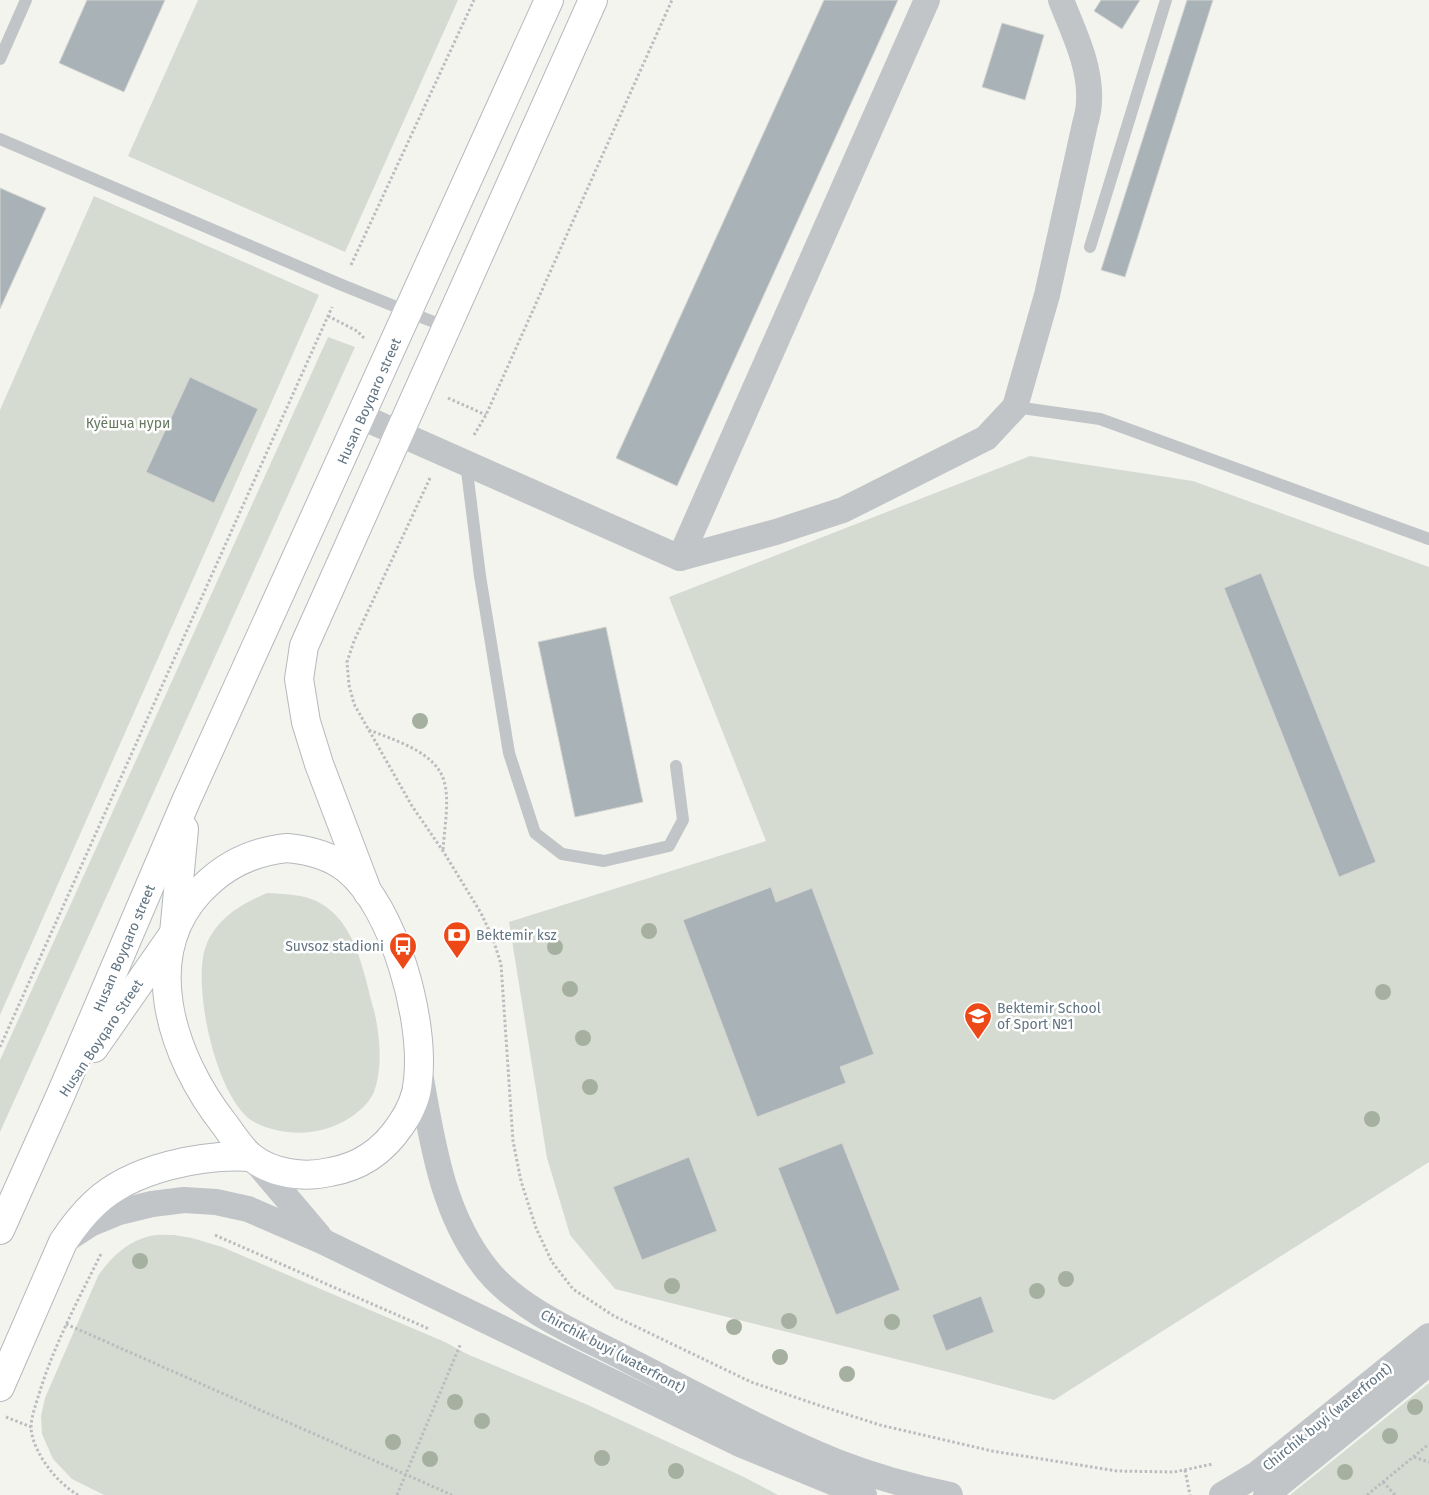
<svg xmlns="http://www.w3.org/2000/svg" width="1429" height="1495" font-family="'Fira Sans',sans-serif">
<style>
.green{fill:#d5dbd0}
.building{fill:#a9b2b6;stroke:#d5d5d2}
.lines{fill:none;stroke-linecap:round;stroke-linejoin:round}
.secondary-casing{stroke:#b3b9bd;stroke-width:30}
.path{stroke:#babdbf;stroke-width:3;stroke-dasharray:2.5 2.5;stroke-linecap:butt}
.lane{stroke:#c1c5c8;stroke-width:12}
.street{stroke:#c1c5c8;stroke-width:26}
.secondary{stroke:#fff;stroke-width:28}
.tree{fill:#a6b0a0}
.labels{text-anchor:middle;stroke-width:5;stroke-linejoin:round;paint-order:stroke}
.street-label{font-size:14px;fill:#617482;stroke:#fff}
.park-label{font-size:14px;fill:#667960;stroke:#fff}
.poi-label{font-size:14px;fill:#617482;stroke:#fff;text-anchor:start}
</style>
<rect width="100%" height="100%" fill="#f4f4ef"/>
<g class="green">
<polygon points="198,0 458,0 345,252 128,156"/>
<polygon points="94,196 319,295 0,1015 0,410"/>
<polygon points="328,337 355,347 0,1132 0,1060"/>
<polygon points="1030,456 1193,481 1429,567 1429,1162 1054,1400 960,1375 615,1289 570,1235 547,1158 509,922 766,841 669,597"/>
<path d="M267,893C282,894 297,894 311,899C355,915 363,970 374,1010C380,1035 383,1067 374,1092C369,1103 360,1111 351,1117C323,1136 285,1138 254,1122C216,1101 190,981 207,943C219,917 241,904 267,893Z"/>
<path d="M174,1235L192,1238L222,1247L445,1342L467,1354L588,1405L744,1477L778,1495H104L72,1479L53,1459L42,1434L41,1416L45,1398L98,1276C110,1258 128,1241 150,1236C158,1234 167,1235 174,1235Z"/>
<polygon points="1429,1383 1429,1495 1290,1495"/>
</g>
<g class="building">
<polygon points="87,0 165,0 124,92 59,63"/>
<polygon points="824,0 898,0 677,486 616,458"/>
<polygon points="1101,0 1140,0 1122,29 1094,11"/>
<polygon points="1187,0 1213,0 1125,277 1101,270"/>
<polygon points="1002,23 1044,35 1025,100 982,87"/>
<polygon points="0,188 46,208 0,309"/>
<polygon points="190,377 258,409 214,503 146,472"/>
<polygon points="1261,573 1376,862 1339,877 1224,588"/>
<polygon points="606,627 643,802 575,817 538,642"/>
<polygon points="771,887 776,902 812,888 874,1054 840,1067 846,1083 757,1117 683,920"/>
<polygon points="842,1143 900,1290 836,1315 778,1168"/>
<polygon points="689,1157 717,1231 642,1260 613,1187"/>
<polygon points="981,1296 994,1332 946,1351 932,1315"/>
</g>
<g class="lines">
<g class="secondary-casing">
<g id="secondary">
<path d="M287,848C308,850 330,855 347,869C394,907 425,1020 418,1080C417,1097 410,1112 400,1126C383,1151 360,1167 330,1172C304,1178 273,1174 251,1157C241,1149 233,1136 225,1125C171,1057 134,949 209,882C232,861 257,851 287,848Z"/>
<polyline points="368,893 319,764 306,722 299,679 304,646 593,0"/>
<polyline points="94,1048 174,933 184,829"/>
<polyline points="0,1230 61,1094 186,801 549,0"/>
<path d="M0,1387L63,1242C73,1227 82,1215 95,1203C132,1168 202,1154 251,1157"/>
</g>
</g>
<g class="path">
<polyline points="351,265 474,0"/>
<polyline points="328,316 357,331 364,338"/>
<polyline points="448,398 486,415"/>
<polyline points="474,435 486,415 672,0"/>
<polyline points="430,478 354,641 347,662 349,685 354,704 412,806 443,851 481,913 493,939 501,964 513,1141 521,1181 536,1228 552,1262 573,1289 614,1316 751,1382 818,1405 880,1425 992,1451 1117,1471 1174,1472 1213,1464"/>
<path d="M369,730C394,740 436,752 444,781C450,800 444,830 443,851"/>
<polyline points="0,1047 332,307"/>
<polyline points="215,1235 429,1329"/>
<polyline points="66,1324 452,1495"/>
<polyline points="6,1417 31,1427"/>
<polyline points="1414,1457 1429,1462"/>
<polyline points="1185,1470 1190,1495"/>
<polyline points="1383,1482 1395,1495"/>
<path d="M78,1495C57,1483 33,1453 31,1428C31,1417 36,1404 39,1394C54,1345 78,1300 101,1254"/>
<polyline points="397,1495 461,1343"/>
<polyline points="1367,1495 1429,1444"/>
</g>
<g class="lane">
<polyline points="0,59 26,0"/>
<polyline points="0,139 342,285 446,327"/>
<polyline points="1090,247 1166,0"/>
<polyline points="1015,407 1100,419 1429,539"/>
<polyline points="466,463 480,576 509,753 535,833 562,854 604,861 669,846 683,820 676,766"/>
</g>
<g class="street">
<path d="M362,417L680,558L776,532L843,510L986,438L1015,407L1047,295L1085,124C1087,117 1089,109 1089,101C1091,66 1073,31 1061,0"/>
<polyline points="680,558 927,0"/>
<path d="M420,1073C432,1141 442,1215 488,1271C522,1312 583,1336 630,1361C699,1396 766,1433 837,1462C873,1476 912,1487 950,1495"/>
<polyline points="252,1157 319,1236"/>
<polyline points="67,1239 90,1224 119,1212 152,1204 184,1200 216,1202 248,1209 322,1241 742,1445 864,1495"/>
<polyline points="1222,1495 1257,1474 1429,1336"/>
<polyline points="1266,1495 1429,1363"/>
</g>
<use href="#secondary" class="secondary"/>
</g>
<g class="tree">
<circle cx="420" cy="721" r="8"/>
<circle cx="649" cy="931" r="8"/>
<circle cx="555" cy="947" r="8"/>
<circle cx="570" cy="989" r="8"/>
<circle cx="1383" cy="992" r="8"/>
<circle cx="583" cy="1038" r="8"/>
<circle cx="590" cy="1087" r="8"/>
<circle cx="1372" cy="1119" r="8"/>
<circle cx="140" cy="1261" r="8"/>
<circle cx="1066" cy="1279" r="8"/>
<circle cx="672" cy="1286" r="8"/>
<circle cx="1037" cy="1291" r="8"/>
<circle cx="789" cy="1321" r="8"/>
<circle cx="892" cy="1322" r="8"/>
<circle cx="734" cy="1327" r="8"/>
<circle cx="780" cy="1357" r="8"/>
<circle cx="847" cy="1374" r="8"/>
<circle cx="455" cy="1402" r="8"/>
<circle cx="1415" cy="1407" r="8"/>
<circle cx="482" cy="1421" r="8"/>
<circle cx="1390" cy="1436" r="8"/>
<circle cx="393" cy="1442" r="8"/>
<circle cx="602" cy="1458" r="8"/>
<circle cx="430" cy="1459" r="8"/>
<circle cx="676" cy="1471" r="8"/>
<circle cx="1345" cy="1472" r="8"/>
</g>
<defs>
<g id="bank-pin" transform="scale(1.4375)"><path d="M0 17L-7.5 6A9.5 9.5 0 1 1 7.5 6Z" fill="#ec4818" stroke="#fff"/><path d="M-6-4H6V4H-6ZM0-2.3a2.3 2.3 0 1 0 0 4.6a2.3 2.3 0 1 0 0-4.6Z" fill="#fff"/></g>
<g id="bus-pin" transform="scale(1.4375)"><path d="M0 17L-7.5 6A9.5 9.5 0 1 1 7.5 6Z" fill="#ec4818" stroke="#fff"/><path d="M-5-6H5V4H4V6H2V4H-2V6H-4V4H-5ZM-3.5-4V0h7V-4ZM-3.5 1.2v1.5H-2V1.2ZM2 1.2v1.5H3.5V1.2Z" fill="#fff"/></g>
<g id="school-pin" transform="scale(1.4375)"><path d="M0 17L-7.5 6A9.5 9.5 0 1 1 7.5 6Z" fill="#ec4818" stroke="#fff"/><path d="M0-5L7-2L0 1L-7-2ZM-4 1L0 2.5L4 1V4Q0 6-4 4Z" fill="#fff"/></g>
</defs>
<g fill-rule="evenodd">
<use href="#bank-pin" x="457" y="935"/>
<use href="#bus-pin" x="403" y="946"/>
<use href="#school-pin" x="978" y="1016"/>
</g>
<g class="labels">
<g class="street-label">
<text transform="translate(369 401) rotate(-66)" y="5">Husan Boyqaro street</text>
<text transform="translate(124 948) rotate(-67)" y="5">Husan Boyqaro street</text>
<text transform="translate(101 1038) rotate(-56)" y="5">Husan Boyqaro Street</text>
<text transform="translate(613 1351) rotate(28)" y="5">Chirchik buyi (waterfront)</text>
<text transform="translate(1327 1417) rotate(-39)" y="5">Chirchik buyi (waterfront)</text>
</g>
<g class="park-label">
<text x="128" y="428">Куёшча нури</text>
</g>
<g class="poi-label">
<text x="476" y="940">Bektemir ksz</text>
<text x="384" y="951" text-anchor="end">Suvsoz stadioni</text>
<text x="997" y="1013">Bektemir School<tspan x="997" dy="16">of Sport №1</tspan></text>
</g>
</g>
</svg>
